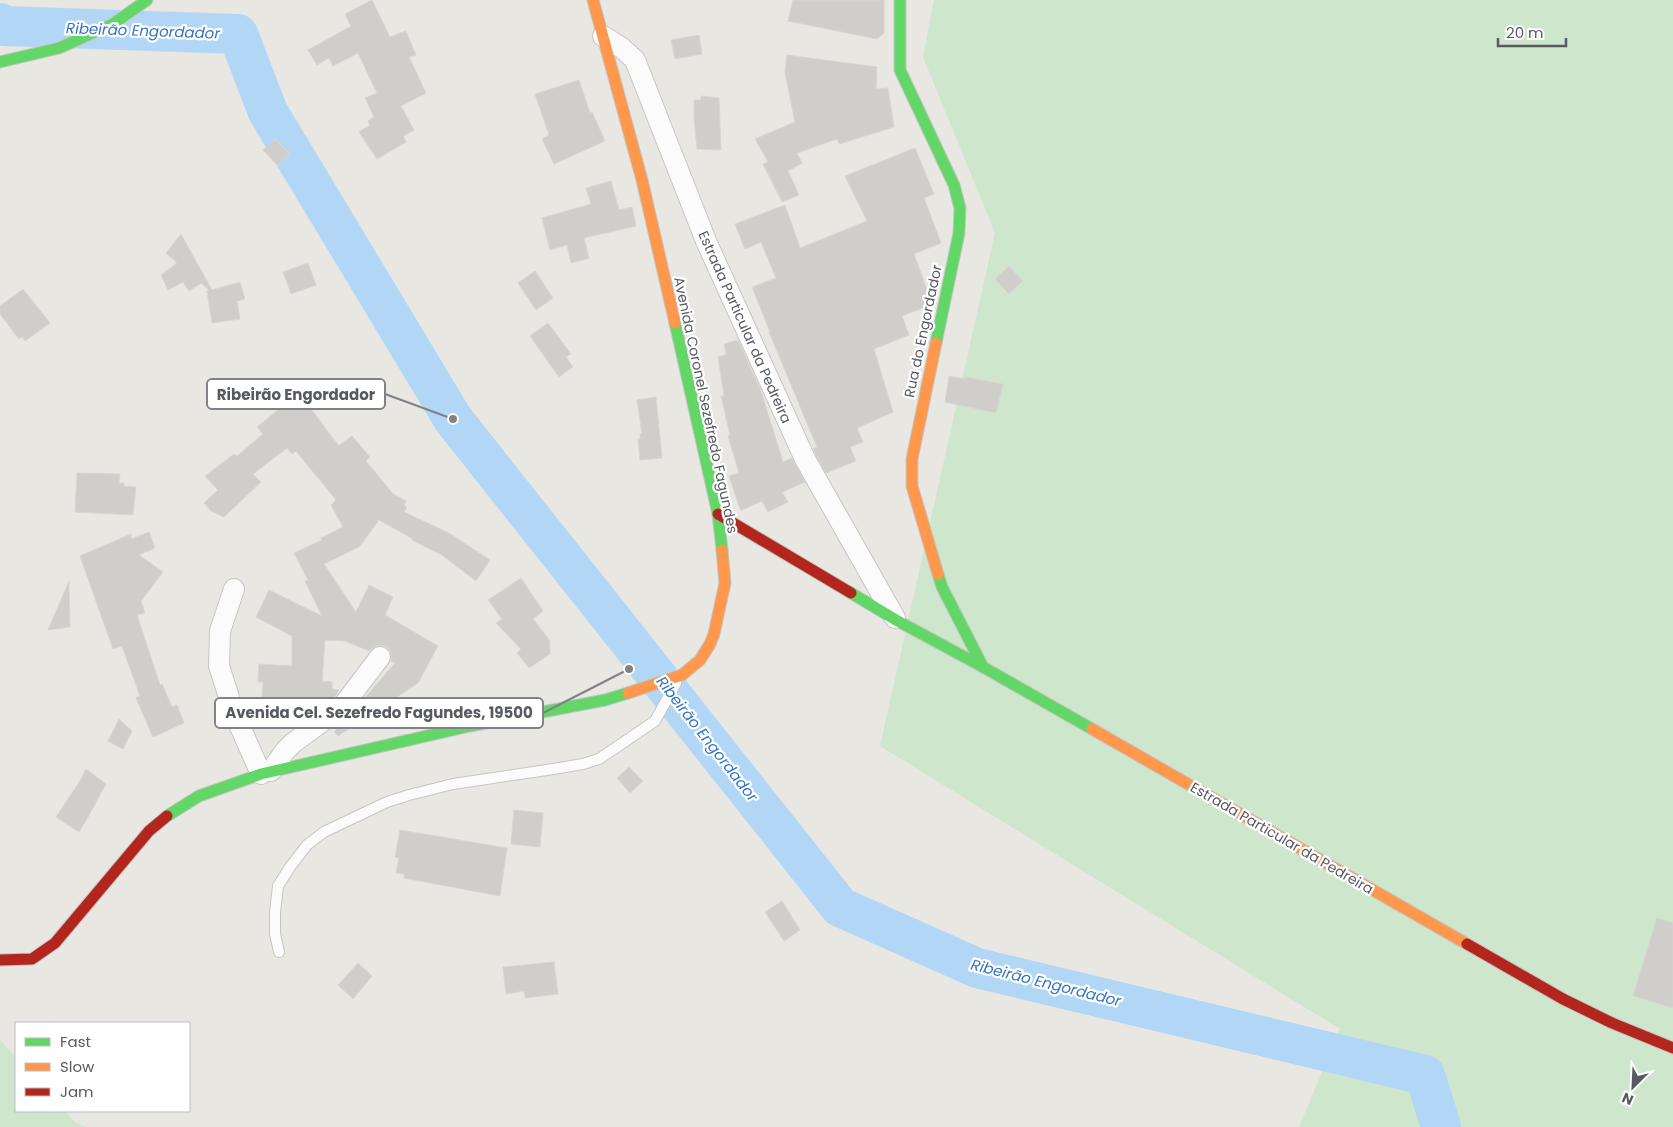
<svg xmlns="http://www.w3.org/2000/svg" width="1673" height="1127" font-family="Poppins,sans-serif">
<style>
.green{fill:#cee6cc}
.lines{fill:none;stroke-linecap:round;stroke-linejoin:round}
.river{stroke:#b2d7f6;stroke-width:40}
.building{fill:#cfcecb;stroke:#d8d6d1}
.lane-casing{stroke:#c5c5c4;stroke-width:12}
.street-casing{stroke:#c5c5c4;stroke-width:22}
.fast-casing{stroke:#c5c6c5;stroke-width:13}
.slow-casing{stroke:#c5c6c5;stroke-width:13}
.jam-casing{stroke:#c5c6c5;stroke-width:13}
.lane{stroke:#fcfbfb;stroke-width:10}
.street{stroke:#fcfbfb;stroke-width:20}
.fast{stroke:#63d668;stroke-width:11}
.slow{stroke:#ff974d;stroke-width:11}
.jam{stroke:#b3261e;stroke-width:11}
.labels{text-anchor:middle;stroke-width:4.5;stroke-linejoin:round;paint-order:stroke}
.street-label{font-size:14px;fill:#575b61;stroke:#fff}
.water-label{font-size:15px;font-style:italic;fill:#3674bf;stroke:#fff}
.leader{fill:none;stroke:#808285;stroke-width:2}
.callout-dot{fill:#808285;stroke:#fff;stroke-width:2}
.callout{fill:#fff;stroke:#808285;stroke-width:2}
.callout-label{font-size:15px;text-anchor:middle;font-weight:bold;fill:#575b61}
</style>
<rect width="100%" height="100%" fill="#e8e7e2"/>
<g class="green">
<polygon points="934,0 1673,0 1673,1127 1299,1127 1340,1029 880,746 995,233 923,57"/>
<polygon points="0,1040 16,1058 16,1111 65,1111 76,1123 87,1127 0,1127"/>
</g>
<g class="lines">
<polyline class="river" points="0,23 4,26 238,34 268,112 453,419 840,907 977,968 1425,1075 1441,1127"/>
</g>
<g class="building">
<polygon points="372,0 390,37 406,31 416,55 409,57 426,93 401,106 414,130 403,136 406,142 377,159 359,132 370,125 368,121 374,117 365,98 377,93 358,53 333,66 329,58 317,65 308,50 351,26 345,14"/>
<polygon points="793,0 884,0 884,33 877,39 788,21"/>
<polygon points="699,35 702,54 675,59 671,40"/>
<polygon points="787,55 877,67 876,89 888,88 894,127 839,144 837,139 797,153 802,163 788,171 799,195 782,202 763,164 768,162 755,139 795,122 785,72"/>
<polygon points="579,80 590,113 592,112 605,141 554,164 542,139 549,135 535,94"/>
<polygon points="701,96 719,98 721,150 697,149 694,118 694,100 701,100"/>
<polygon points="275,139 290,154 278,166 263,150"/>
<polygon points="915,148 934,194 924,198 941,243 914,254 930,298 928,306 902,316 909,335 874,349 893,412 857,428 863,442 850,447 856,461 826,473 813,449 817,447 769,332 770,332 752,287 776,278 761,242 745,249 735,224 785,205 800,248 867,221 845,176"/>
<polygon points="611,181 619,210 632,207 636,226 584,238 589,258 571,263 567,245 550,250 542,218 591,204 586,188"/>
<polygon points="181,234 212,290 240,282 245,299 237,301 240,319 212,323 207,291 209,290 201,283 189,291 183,282 168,290 161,275 177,263 166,253"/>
<polygon points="308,263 316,285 291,294 283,272"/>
<polygon points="1009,266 1023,281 1009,294 995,279"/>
<polygon points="535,271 553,298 536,310 518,283"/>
<polygon points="23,289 50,323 25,341 22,337 19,339 0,314 0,306"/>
<polygon points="548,323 571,354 566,357 573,367 559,377 530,336"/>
<polygon points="738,340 761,391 783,462 792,458 805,482 782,492 788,502 768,512 762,501 742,510 740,509 729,476 739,473 728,436 730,435 721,396 724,396 718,357 726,355 724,344"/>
<polygon points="949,376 965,379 965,377 1003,384 996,413 945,402"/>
<polygon points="299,393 339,446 352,436 370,457 366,461 393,494 406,501 404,506 407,507 404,512 449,533 490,560 476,581 442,555 412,540 413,539 379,520 359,547 324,564 356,612 369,585 393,597 385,615 438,646 418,683 338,736 334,732 351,714 395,663 391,661 391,652 388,648 382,645 375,646 369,651 345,641 325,640 322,681 332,682 332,689 339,690 334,698 307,718 261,713 263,682 258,682 259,664 292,666 292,636 256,617 269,590 322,616 305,581 308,580 294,553 322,540 321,538 343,527 331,505 336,500 296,451 292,454 287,448 253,474 261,482 224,517 211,511 204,503 218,490 205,476 234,454 237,456 263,434 257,427"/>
<polygon points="656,397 662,458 640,460 638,439 640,439 640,434 642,434 637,400"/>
<polygon points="77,473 120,474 119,483 124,483 124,486 136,487 133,515 75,512"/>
<polygon points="149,532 155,548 139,555 163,572 141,601 145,613 137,615 160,685 162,684 172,707 177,705 184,723 153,737 136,698 140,696 122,646 113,649 80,556 131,534 131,539"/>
<polygon points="521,578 543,611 533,619 550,641 550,654 529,668 517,653 521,649 496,623 502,619 488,600"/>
<polygon points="69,581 70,627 48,630"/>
<polygon points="119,719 132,731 123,749 108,741"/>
<polygon points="629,767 643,781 630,793 617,778"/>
<polygon points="86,769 106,784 88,817 79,832 56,817 80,781"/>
<polygon points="514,810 543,813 540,847 511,844"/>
<polygon points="400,830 507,848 500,896 404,878 404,874 396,873 399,858 395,857"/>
<polygon points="782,901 800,930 784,941 765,912"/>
<polygon points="1657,918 1673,923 1673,1008 1633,996"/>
<polygon points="554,962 558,994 525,998 524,991 506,994 503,967"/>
<polygon points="358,963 372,976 353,999 338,985"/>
</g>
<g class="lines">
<g class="lane-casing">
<polyline id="lane" points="279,952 275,934 275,912 278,886 290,867 307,845 324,832 387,802 409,795 453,784 547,770 583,764 599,759 655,721 676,683"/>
</g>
<g class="street-casing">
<g id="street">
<polyline points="603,36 622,48 635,60 706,241 805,459 895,618"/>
<polyline points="234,589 220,631 219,666 234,713 261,774"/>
<polyline points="271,771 285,751 293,743 342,707 380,657"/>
</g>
</g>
<g class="fast-casing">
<g id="fast">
<polyline points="900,0 900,70 954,185 960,208 959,233 936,343"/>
<polyline points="0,62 59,48 113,24 147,0"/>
<polyline points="675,323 718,514 722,550"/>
<polyline points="938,574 942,587 983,667"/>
<polyline points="851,593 896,620 983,667 1092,729"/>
<polyline points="167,816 199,796 261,774 470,726 605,700 628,693"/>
</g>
</g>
<g class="slow-casing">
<g id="slow">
<polyline points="593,0 642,180 675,323"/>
<polyline points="936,343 912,459 912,486 938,574"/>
<polyline points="628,693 682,675 700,660 710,644 714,634 725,583 722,550"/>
<polyline points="1092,729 1467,944"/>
</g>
</g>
<g class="jam-casing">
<g id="jam">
<polyline points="718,514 851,593"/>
<polyline points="1467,944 1563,999 1612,1023 1673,1048"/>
<polyline points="0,960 32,959 55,943 149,831 167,816"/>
</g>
</g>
<use href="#lane" class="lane"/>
<use href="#street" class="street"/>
<use href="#fast" class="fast"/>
<use href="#slow" class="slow"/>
<use href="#jam" class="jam"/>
</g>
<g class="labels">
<g class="street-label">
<text transform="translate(745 327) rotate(66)" y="5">Estrada Particular da Pedreira</text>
<text transform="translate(923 331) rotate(-78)" y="5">Rua do Engordador</text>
<text transform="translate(706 405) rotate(78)" y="5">Avenida Coronel Sezefredo Fagundes</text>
<text transform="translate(1282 838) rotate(30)" y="5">Estrada Particular da Pedreira</text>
</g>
<g class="water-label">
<text transform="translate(143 31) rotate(2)" y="5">Ribeirão Engordador</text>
<text transform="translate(707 739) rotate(52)" y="5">Ribeirão Engordador</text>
<text transform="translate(1046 983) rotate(14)" y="5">Ribeirão Engordador</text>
</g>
</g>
<path class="leader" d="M453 419L385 394M629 669L543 713"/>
<g class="callout-dot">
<circle cx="453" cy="419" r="5"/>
<circle cx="629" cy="669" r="5"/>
</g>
<g class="callout">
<rect x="207" y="379" width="178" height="30" rx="5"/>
<rect x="215" y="698" width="328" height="30" rx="5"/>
</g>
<g class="callout-label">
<text x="296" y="400">Ribeirão Engordador</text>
<text x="379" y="718">Avenida Cel. Sezefredo Fagundes, 19500</text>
</g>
<rect x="15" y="1022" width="175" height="90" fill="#ffffff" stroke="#bcbdc0"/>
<rect x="25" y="1038" width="25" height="8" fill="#63d668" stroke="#bcbdc0"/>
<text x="60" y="1047" font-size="15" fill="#575b61">Fast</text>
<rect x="25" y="1063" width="25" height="8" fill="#ff974d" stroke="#bcbdc0"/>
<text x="60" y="1072" font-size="15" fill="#575b61">Slow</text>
<rect x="25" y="1088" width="25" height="8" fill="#b3261e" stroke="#bcbdc0"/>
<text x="60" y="1097" font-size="15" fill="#575b61">Jam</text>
<g transform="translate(1633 1087) rotate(204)" stroke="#ffffff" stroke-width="4" paint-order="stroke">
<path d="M0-4L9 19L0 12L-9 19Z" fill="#575b61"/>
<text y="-8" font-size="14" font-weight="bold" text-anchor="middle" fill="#575b61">N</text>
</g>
<path d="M1498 38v8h68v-8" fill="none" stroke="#575b61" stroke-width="2.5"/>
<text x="1506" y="38" font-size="15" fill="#575b61" stroke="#ffffff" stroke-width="4" paint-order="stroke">20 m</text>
</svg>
